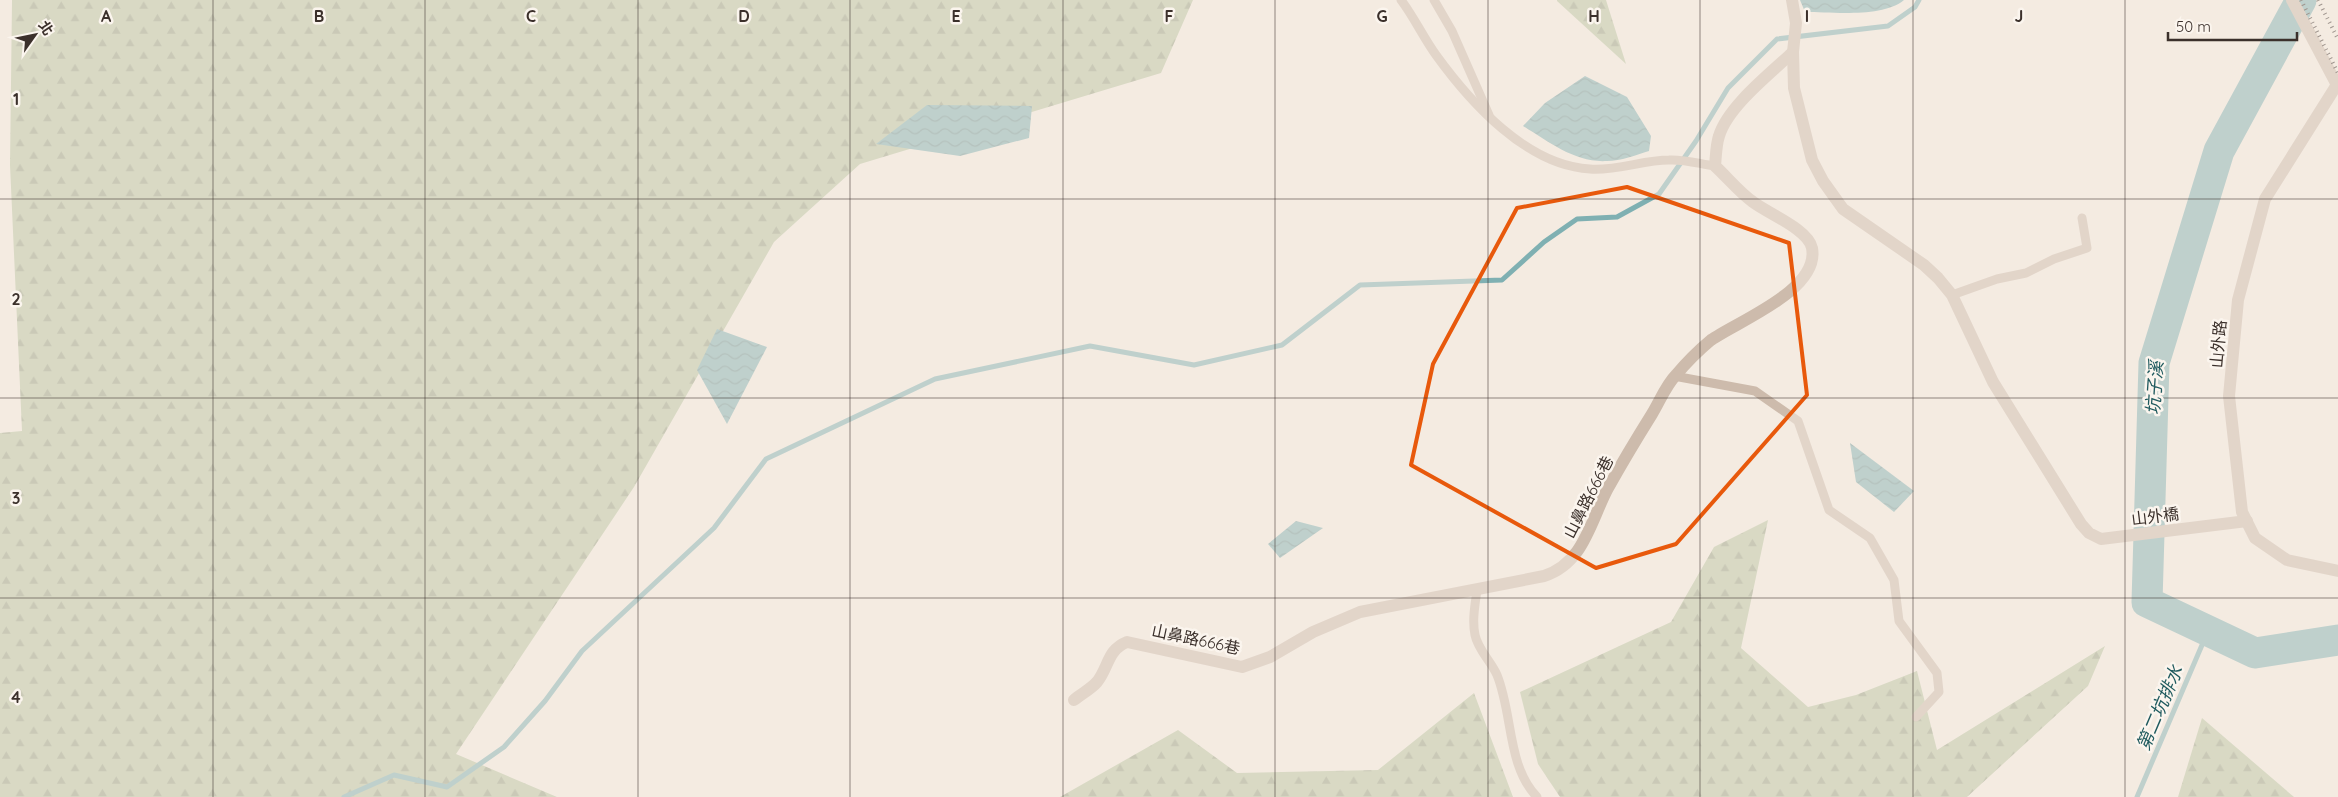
<svg xmlns="http://www.w3.org/2000/svg" width="2338" height="797" font-family="Quicksand,'Noto Sans TC',sans-serif">
<style>
.forest{fill:url(#forest-firs)}
.water{fill:url(#water-waves)}
.lines{fill:none;stroke-linecap:round;stroke-linejoin:round}
.stream{stroke:#7fb0b2;stroke-width:5}
.river{stroke:#7fb0b2;stroke-width:31}
.lane{stroke:#cdbbac;stroke-width:9}
.street{stroke:#cdbbac;stroke-width:12}
.rail{stroke:#3b302b;stroke-width:4;stroke-dasharray:1 4;stroke-linecap:butt}
.marked{fill:none;stroke:#e8590c;stroke-width:4;stroke-linejoin:round}
.grid{fill:none;stroke:#3b302b;stroke-width:1;stroke-opacity:0.55}
.labels{text-anchor:middle;stroke-width:5;stroke-linejoin:round;paint-order:stroke}
.street-label{font-size:16px;fill:#3b302b;stroke:#fbf5ee}
.water-label{font-size:18px;font-style:italic;fill:#1f5a5e;stroke:#fbf5ee}
.grid-label{font-size:16px;text-anchor:middle;font-weight:bold;fill:#3b302b;stroke:#fbf5ee;stroke-width:5;stroke-linejoin:round;paint-order:stroke}
</style>
<defs>
<pattern id="forest-firs" width="22" height="20" patternUnits="userSpaceOnUse" patternTransform="scale(1.25)"><rect width="22" height="20" fill="#b8c4a0"/><path d="M5 1l3.5 6h-7zM16 11l3.5 6h-7z" fill="#97a083"/></pattern>
<pattern id="water-waves" width="16" height="10" patternUnits="userSpaceOnUse" patternTransform="scale(1.25)"><rect width="16" height="10" fill="#7fb0b2"/><path d="M0 5q4-4 8 0t8 0" fill="none" stroke="#699091"/></pattern>
</defs>
<rect width="100%" height="100%" fill="#f4ebe1"/>
<g class="forest">
<polygon points="12,0 1193,0 1161,73 860,164 774,242 634,487 456,754 557,797 0,797 0,433 22,431 10,165"/>
<polygon points="1557,0 1606,0 1626,64 1557,1"/>
<polygon points="1768,520 1741,648 1808,707 1856,695 1917,671 1937,750 2105,646 2088,686 1967,797 1560,797 1538,764 1520,692 1671,622 1714,547"/>
<polygon points="1474,693 1513,797 1060,797 1178,730 1237,773 1378,770"/>
<polygon points="2202,718 2294,797 2178,797"/>
</g>
<g class="water">
<path d="M1800,0H1904C1883,18 1832,12 1805,12Z"/>
<path d="M1585,76L1627,97L1651,136L1649,151C1636,155 1621,161 1607,161C1575,163 1549,142 1523,126L1545,103Z"/>
<polygon points="927,105 1032,106 1029,138 960,156 876,144"/>
<polygon points="717,329 767,347 727,424 697,370"/>
<polygon points="1850,443 1914,491 1894,512 1856,482"/>
<polygon points="1296,521 1323,528 1280,558 1268,544"/>
</g>
<g class="lines">
<g class="stream">
<polyline points="344,797 394,775 447,787 504,747 545,701 582,651 714,528 766,459 935,379 1090,346 1194,365 1282,345 1360,285 1502,280 1544,242 1577,219 1617,217 1659,194 1696,141 1728,88 1777,39 1888,26 1915,7 1919,0"/>
<polyline points="2137,797 2208,631"/>
</g>
<polyline class="river" points="2301,0 2219,151 2154,363 2147,602 2255,653 2338,640"/>
<g class="lane">
<path d="M1401,0C1414,17 1423,37 1436,55C1470,102 1527,166 1590,169C1617,171 1643,160 1669,160C1684,159 1700,164 1715,166"/>
<polyline points="1434,0 1452,31 1489,115"/>
<polyline points="1952,295 1997,279 2026,273 2054,259 2087,248 2082,218"/>
<polyline points="1674,376 1755,391 1798,421 1829,510 1870,538 1894,580 1899,621 1937,673 1939,692 1916,717"/>
<path d="M1477,590C1475,605 1472,620 1475,635C1478,650 1491,661 1497,675C1513,714 1507,766 1537,797"/>
</g>
<g class="street">
<polyline points="1792,0 1796,23 1793,52 1794,88 1812,160 1823,181 1843,209 1924,265 1938,278 1952,295 1993,382 2081,524 2089,533 2101,539 2247,521"/>
<polyline points="2292,0 2338,87"/>
<polyline points="2338,83 2265,199 2238,300 2229,396 2242,512 2255,538 2287,560 2338,571"/>
<path d="M1074,700C1081,694 1091,689 1097,682C1109,667 1107,650 1127,642L1242,667L1270,657L1313,632L1360,612L1544,576C1584,563 1590,522 1608,488C1622,463 1637,438 1652,414C1660,401 1666,385 1676,375C1686,363 1699,350 1711,340C1738,321 1820,290 1812,248C1808,229 1767,213 1753,202C1739,192 1728,178 1715,166C1716,156 1716,145 1719,136C1728,106 1771,73 1793,52"/>
</g>
<g class="rail">
<polyline points="2301,0 2338,73"/>
<polyline points="2318,0 2338,39"/>
</g>
</g>
<path d="M0 0H2338V797H0ZM1627,187L1789,243L1807,395L1676,544L1596,568L1411,465L1433,364L1517,208Z" fill="#f4ebe1" fill-opacity=".55" fill-rule="evenodd"/>
<path class="marked" d="M1627,187L1789,243L1807,395L1676,544L1596,568L1411,465L1433,364L1517,208Z"/>
<path class="grid" d="M213,0V797M425,0V797M638,0V797M850,0V797M1063,0V797M1275,0V797M1488,0V797M1700,0V797M1913,0V797M2125,0V797M0,199H2338M0,398H2338M0,598H2338"/>
<g class="labels">
<g class="street-label">
<text transform="translate(2218 344) rotate(-85)" y="6">山外路</text>
<text transform="translate(1588 497) rotate(-63)" y="6">山鼻路666巷</text>
<text transform="translate(2155 516) rotate(-7)" y="6">山外橋</text>
<text transform="translate(1196 639) rotate(12)" y="6">山鼻路666巷</text>
</g>
<g class="water-label">
<text transform="translate(2155 388) rotate(-86)" y="6">坑子溪</text>
<text transform="translate(2160 708) rotate(-67)" y="6">第二坑排水</text>
</g>
</g>
<g class="grid-label">
<text x="106" y="22">A</text>
<text x="319" y="22">B</text>
<text x="531" y="22">C</text>
<text x="744" y="22">D</text>
<text x="956" y="22">E</text>
<text x="1169" y="22">F</text>
<text x="1382" y="22">G</text>
<text x="1594" y="22">H</text>
<text x="1807" y="22">I</text>
<text x="2019" y="22">J</text>
<text x="16" y="105">1</text>
<text x="16" y="305">2</text>
<text x="16" y="504">3</text>
<text x="16" y="703">4</text>
</g>
<g transform="translate(35 35) rotate(57)" stroke="#fbf5ee" stroke-width="4" paint-order="stroke">
<path d="M0-4L9 19L0 12L-9 19Z" fill="#3b302b"/>
<text y="-8" font-size="14" font-weight="bold" text-anchor="middle" fill="#3b302b">北</text>
</g>
<path d="M2168 32v8h129v-8" fill="none" stroke="#3b302b" stroke-width="2.5"/>
<text x="2176" y="32" font-size="15" fill="#3b302b" stroke="#fbf5ee" stroke-width="4" paint-order="stroke">50 m</text>
</svg>
